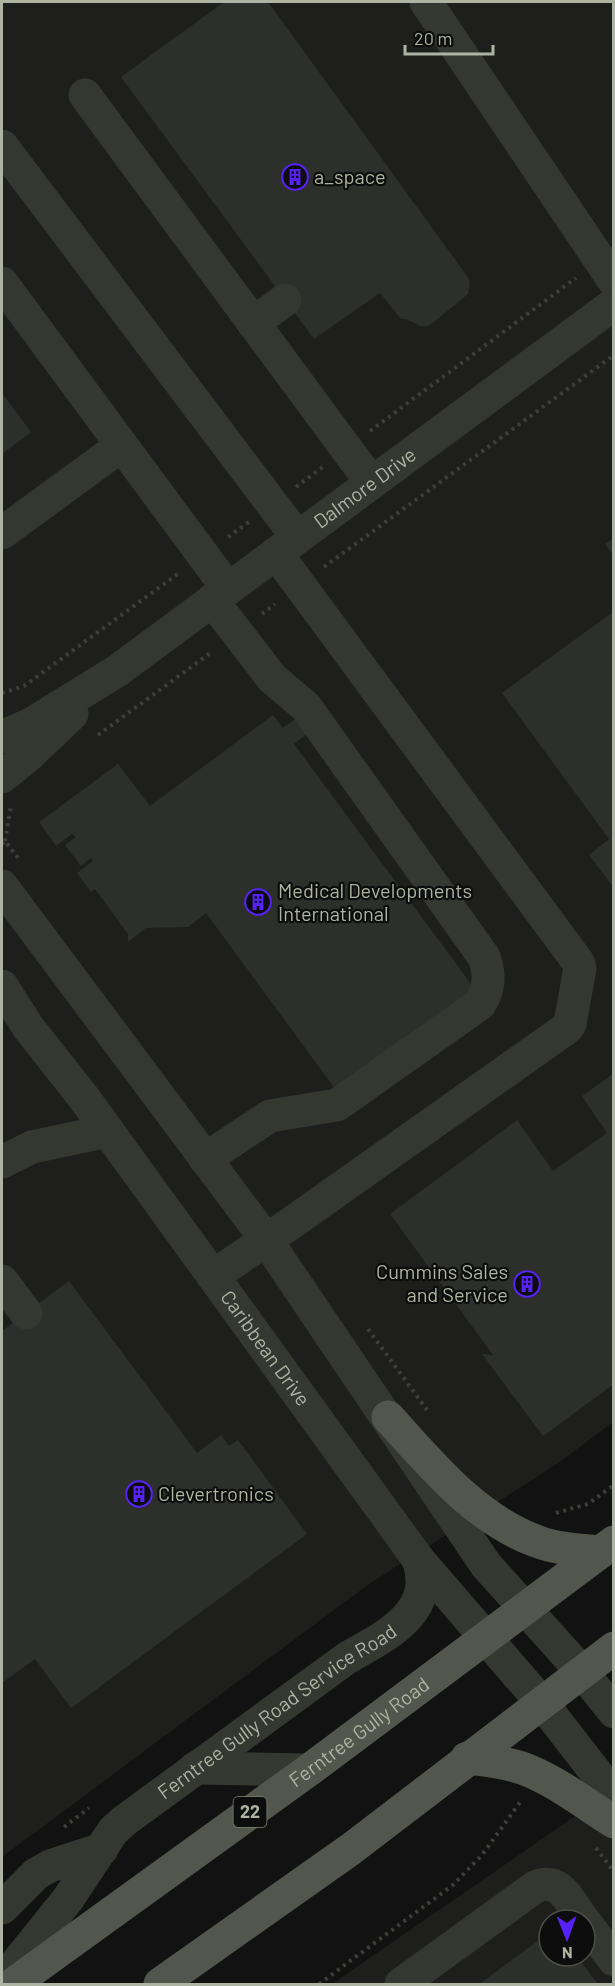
<svg xmlns="http://www.w3.org/2000/svg" width="615" height="1986" font-family="Barlow,sans-serif">
<style>
.built{fill:#1e1f1d;fill-rule:evenodd}
.building{fill:#2d2f2b}
.lines{fill:none;stroke-linecap:round;stroke-linejoin:round}
.path{stroke:#3c3e37;stroke-width:4;stroke-dasharray:3 4.5;stroke-linecap:butt}
.minor{stroke:#353731;stroke-width:33}
.major{stroke:#53564d;stroke-width:33}
.labels{text-anchor:middle;stroke-width:4.5;stroke-linejoin:round;paint-order:stroke}
.shield{fill:#0c0d0c;stroke:#7d8274;stroke-width:1.5}
.shield-label{font-size:18px;font-weight:bold;fill:#aeb4a1}
.poi-label{font-size:20px;fill:#aeb4a1;stroke:#0c0d0c;text-anchor:start}
.street-label{font-size:20px;fill:#aeb4a1;stroke:#0c0d0c}
</style>
<rect width="100%" height="100%" fill="#111211"/>
<g class="built">
<polygon points="2,2 613,2 613,1422 557,1464 369,1584 2,1857"/>
<path d="M613,1790V1984H332L552,1832ZM549,1920H585V1956H549Z"/>
</g>
<g class="building">
<polygon points="224,2 268,2 467,276 470,282 468,294 434,322 428,326 420,326 406,319 401,319 380,293 314,339 121,77"/>
<polygon points="2,393 31,432 2,454"/>
<polygon points="614,538 614,556 605,544"/>
<polygon points="614,611 614,888 589,855 609,839 502,693"/>
<polygon points="273,715 283,728 297,718 308,733 294,744 474,988 336,1090 206,913 188,927 146,928 128,942 128,934 95,889 91,892 77,873 93,861 91,858 81,866 65,845 76,837 72,834 56,846 39,822 118,764 150,806"/>
<polygon points="614,1073 614,1384 543,1436 482,1354 493,1355 390,1214 517,1120 553,1171 607,1133 582,1096"/>
<polygon points="69,1281 197,1453 221,1435 229,1446 238,1440 307,1534 71,1708 35,1659 2,1683 2,1331"/>
<polygon points="549,1933 549,1956 570,1956 573,1961 578,1958 598,1984 479,1984"/>
</g>
<g class="lines">
<g class="path">
<polyline points="370,431 576,278"/>
<polyline points="296,487 324,466"/>
<polyline points="228,537 249,522"/>
<polyline points="324,567 614,355"/>
<polyline points="262,614 275,604"/>
<polyline points="2,693 24,686 179,573"/>
<polyline points="98,735 213,651"/>
<polyline points="5,841 11,806"/>
<polyline points="2,844 5,841 18,858"/>
<polyline points="368,1329 427,1410"/>
<polyline points="556,1513 588,1504 614,1485"/>
<polyline points="64,1827 89,1808"/>
<polyline points="596,1848 614,1872"/>
<polyline points="319,1984 453,1885 482,1855 521,1801"/>
</g>
<g class="minor">
<polyline points="426,2 614,281"/>
<polyline points="85,95 371,482"/>
<polyline points="2,146 297,537"/>
<polyline points="2,283 228,589"/>
<polyline points="253,323 285,300"/>
<polyline points="2,533 121,446"/>
<path id="s1" d="M2,737L31,724L117,671L614,304"/>
<polyline points="2,777 29,755 72,714"/>
<polyline points="2,886 267,1241 486,1565 582,1672 614,1712"/>
<path id="s2" d="M2,986L28,1027L84,1098L418,1559L542,1703L614,1796"/>
<path d="M205,1159L270,1116L337,1105L480,1004C490,988 490,974 484,957L306,707L272,678L212,600"/>
<polyline points="2,1162 32,1147 108,1131"/>
<polyline points="213,1276 290,1224 567,1028 570,1024 580,968 578,962 276,553"/>
<polyline points="2,1281 26,1313"/>
<polyline points="195,1768 309,1770"/>
<polyline points="2,1908 36,1874 50,1866 102,1849"/>
<polyline points="585,1922 614,1960"/>
<path id="s3" d="M2,1981L68,1899L113,1831L124,1821L347,1658C385,1636 437,1613 418,1559"/>
<path d="M401,1984L535,1887C561,1876 570,1902 583,1920"/>
</g>
<g class="major">
<path d="M388,1417C431,1464 474,1518 536,1541C556,1549 578,1550 600,1552"/>
<path d="M467,1758C485,1760 504,1762 522,1768C555,1780 584,1803 614,1822"/>
<path id="s4" d="M13,1984L309,1770L614,1542"/>
<polyline points="160,1984 351,1849 614,1648"/>
</g>
</g>
<defs>
<g id="building-ring" transform="scale(1.35)"><circle r="9.5" fill="#0c0d0c" stroke="#5722f8" stroke-width="1.5"/><path d="M-4-6H4V6H1V3H-1V6H-4ZM-2.5-4.3h1.7v1.8h-1.7ZM.8-4.3h1.7v1.8H.8ZM-2.5-1h1.7V.8h-1.7ZM.8-1h1.7V.8H.8Z" fill="#5722f8"/></g>
</defs>
<g fill-rule="evenodd">
<use href="#building-ring" x="295" y="177"/>
<use href="#building-ring" x="258" y="902"/>
<use href="#building-ring" x="527" y="1284"/>
<use href="#building-ring" x="139" y="1494"/>
</g>
<g class="labels">
<rect class="shield" x="233.5" y="1797" width="33" height="30" rx="4.5"/>
<g class="shield-label">
<text x="250" y="1818">22</text>
</g>
<g class="poi-label">
<text x="314" y="184">a_space</text>
<text x="278" y="898">Medical Developments<tspan x="278" dy="23">International</tspan></text>
<text x="508" y="1279" text-anchor="end">Cummins Sales<tspan x="508" dy="23">and Service</tspan></text>
<text x="158" y="1501">Clevertronics</text>
</g>
<g class="street-label">
<text dy="7" stroke="none"><textPath href="#s1" startOffset="441">Dalmore Drive</textPath></text>
<text dy="7" stroke="none"><textPath href="#s2" startOffset="448">Caribbean Drive</textPath></text>
<text dy="7" stroke="none"><textPath href="#s3" startOffset="390">Ferntree Gully Road Service Road</textPath></text>
<text dy="7" stroke="none"><textPath href="#s4" startOffset="428">Ferntree Gully Road</textPath></text>
</g>
</g>
<rect width="615" height="1986" fill="none" stroke="#aeb4a1" stroke-width="6"/>
<g transform="translate(567 1938) rotate(179)"><circle r="28" fill="#0c0d0c" stroke="#4d5048" stroke-width="1.5"/>
<path d="M0-4.5L10 22L0 15L-10 22Z" fill="#5722f8"/>
<text y="-9" font-size="16" font-weight="bold" text-anchor="middle" fill="#aeb4a1">N</text>
</g>
<path d="M405 45v9h88v-9" fill="none" stroke="#aeb4a1" stroke-width="3"/>
<text x="414" y="45" font-size="18" fill="#aeb4a1" stroke="#0c0d0c" stroke-width="4.5" paint-order="stroke">20 m</text>
</svg>
